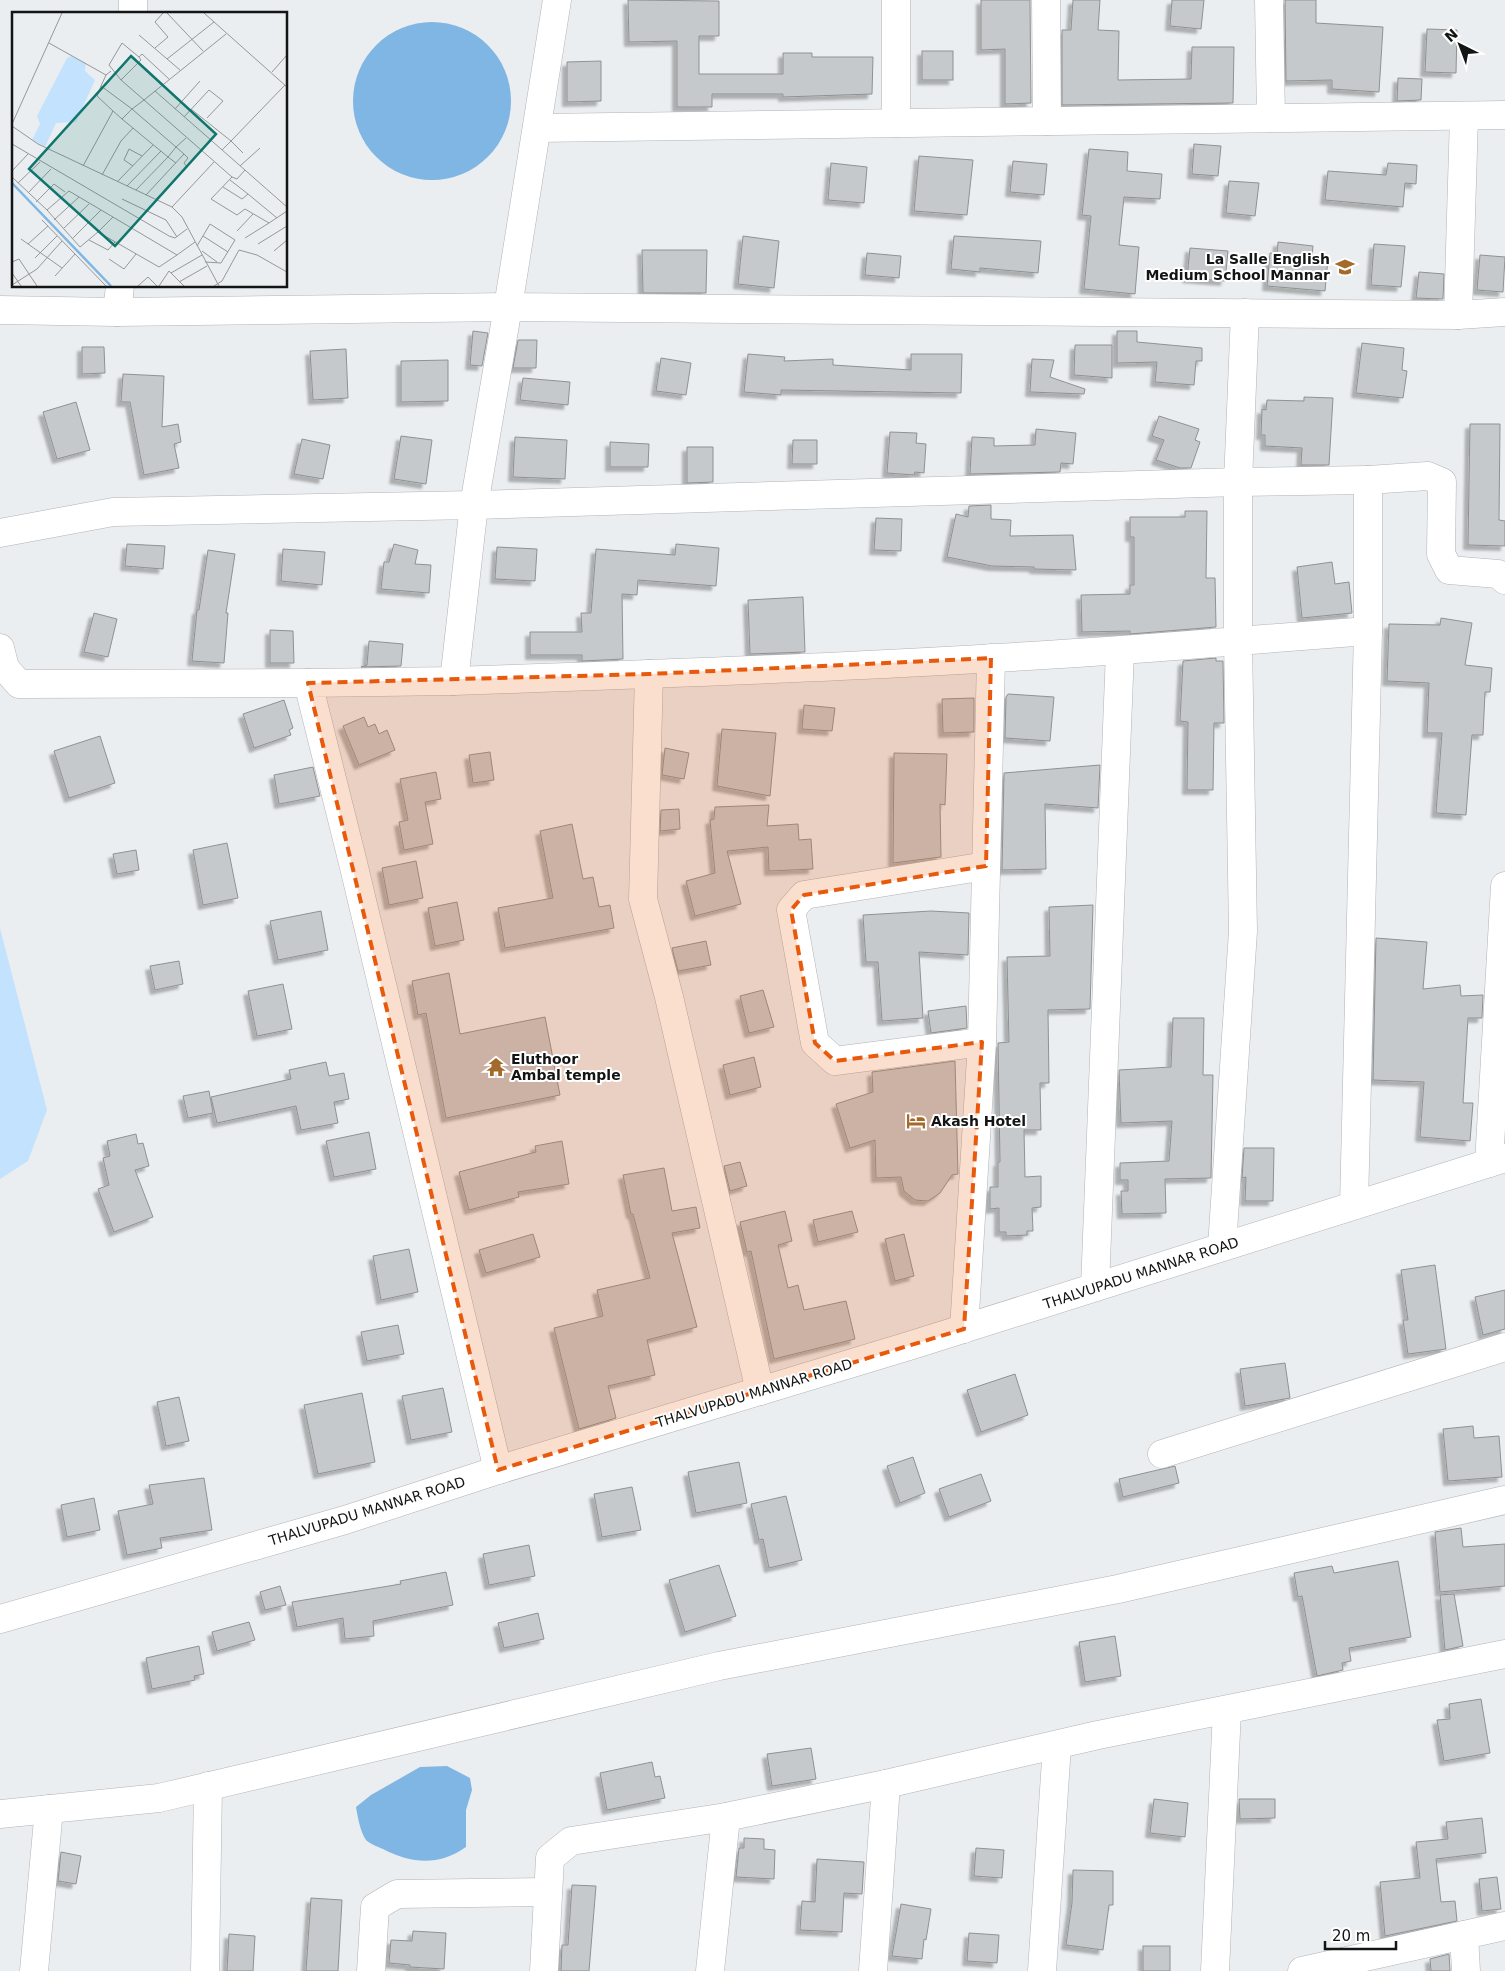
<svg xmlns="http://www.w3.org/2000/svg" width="1505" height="1971" font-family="'DejaVu Sans',sans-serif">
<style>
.green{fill:#c3e2fe}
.water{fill:#7fb6e4}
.building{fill:#c6c9cb;stroke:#8f9193;filter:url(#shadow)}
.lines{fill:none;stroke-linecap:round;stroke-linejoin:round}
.minor-casing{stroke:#b1b3b6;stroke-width:29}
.minor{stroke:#fff;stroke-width:28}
.marked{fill:#e8590c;fill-opacity:0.2;stroke:#e8590c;stroke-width:4;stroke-dasharray:10 6;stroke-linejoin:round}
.labels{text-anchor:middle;stroke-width:4;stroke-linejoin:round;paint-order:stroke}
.poi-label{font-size:14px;font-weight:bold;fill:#131414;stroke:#fff;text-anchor:start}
.street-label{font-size:14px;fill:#131414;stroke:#fff}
.inset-river{fill:none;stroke:#7fb6e4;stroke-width:2.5}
.inset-road{fill:none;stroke:#959798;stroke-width:1}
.view{fill:#0f766e;fill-opacity:0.15;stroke:#0f766e;stroke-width:2.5}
.inset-edge{fill:none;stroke:#131414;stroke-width:2.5}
</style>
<defs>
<filter id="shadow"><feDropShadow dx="-4.5" dy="4.5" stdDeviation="1" flood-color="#0004"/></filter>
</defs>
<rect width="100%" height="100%" fill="#ebeef0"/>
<polygon class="green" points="0,928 47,1110 28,1161 0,1179"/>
<g class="water">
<circle cx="432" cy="101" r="79"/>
<path d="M447,1766L470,1778L472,1790L466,1810V1847C439,1866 412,1864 383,1849C378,1847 370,1844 366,1840C360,1831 358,1818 356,1807L371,1795L420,1767Z"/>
</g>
<g class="building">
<polygon points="628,0 719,1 719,36 699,36 699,74 783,74 783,53 812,53 812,57 873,57 872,94 783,97 783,94 712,94 712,107 677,107 677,41 629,42"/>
<polygon points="981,0 1030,0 1031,103 1005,104 1005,49 981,50"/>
<polygon points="1073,0 1100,0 1098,30 1119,31 1118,80 1191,79 1192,47 1234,47 1233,103 1062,105 1062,30 1071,30"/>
<polygon points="1172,0 1204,0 1201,29 1170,26"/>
<polygon points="1285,0 1316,0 1316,23 1383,27 1379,92 1332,89 1332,80 1286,81"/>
<polygon points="1427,29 1457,30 1456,73 1425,72"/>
<rect x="922" y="51" width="31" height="29"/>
<polygon points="601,61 601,101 567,102 567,62"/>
<polygon points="1398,78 1422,79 1421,100 1397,101"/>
<polygon points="1194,144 1221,146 1218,176 1192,174"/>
<polygon points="1089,149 1128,152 1127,171 1162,174 1160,199 1124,197 1119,245 1139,247 1135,294 1084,289 1091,216 1082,215"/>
<polygon points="919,156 973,160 967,215 914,211"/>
<polygon points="1013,161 1047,164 1044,195 1010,192"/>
<polygon points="831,163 867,167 864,203 828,200"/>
<polygon points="1388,163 1417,165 1416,184 1405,183 1403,207 1325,200 1328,171 1386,175"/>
<polygon points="1229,181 1259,183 1255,216 1226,213"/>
<polygon points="743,236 779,241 774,288 738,284"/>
<polygon points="954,236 1041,241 1038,273 980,268 980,272 951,269"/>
<polygon points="1278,242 1313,246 1312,257 1328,258 1325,291 1267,286 1270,253 1277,254"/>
<polygon points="1374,244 1405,246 1401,287 1371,285"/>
<polygon points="1190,248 1228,251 1225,281 1187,278"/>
<polygon points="642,250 707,250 706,293 643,293"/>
<polygon points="867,253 901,256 899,278 865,275"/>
<polygon points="1480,255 1505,257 1503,292 1477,290"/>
<polygon points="1419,272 1444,274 1443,299 1416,298"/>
<polygon points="473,331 488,333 482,366 470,365"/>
<polygon points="1117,331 1137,331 1137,342 1202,348 1202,361 1196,361 1194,385 1155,382 1157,362 1117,363"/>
<polygon points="518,340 537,340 536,368 513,368"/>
<polygon points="1362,343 1404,348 1402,370 1407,371 1403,398 1356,393"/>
<polygon points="1075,345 1112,345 1112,378 1074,375"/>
<polygon points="82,347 104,347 105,373 82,374"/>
<polygon points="346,349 348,398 313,400 310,351"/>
<polygon points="748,354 785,357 784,361 833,359 833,365 911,370 911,354 962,354 961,393 781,390 781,395 744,392"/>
<polygon points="661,358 691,363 686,395 656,391"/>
<polygon points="1032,359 1054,360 1050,377 1085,389 1084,394 1030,392"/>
<polygon points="448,360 448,401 401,402 401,361"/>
<polygon points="123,374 164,376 162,427 178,424 181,442 174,444 179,468 144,475 130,402 121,402"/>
<polygon points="523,378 570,382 568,405 520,400"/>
<polygon points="1304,397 1333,398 1329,465 1301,465 1302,448 1265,446 1265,435 1261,435 1262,409 1266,410 1267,400 1304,401"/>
<polygon points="76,402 90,450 57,459 43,412"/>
<polygon points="1159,416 1199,429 1195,440 1200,442 1191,468 1180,468 1156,460 1164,440 1152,436"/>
<polygon points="1470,424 1500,424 1499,520 1505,521 1505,546 1468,545"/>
<polygon points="1036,429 1076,433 1073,464 1061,463 1060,472 970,474 972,437 994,438 994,446 1035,445"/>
<polygon points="890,432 917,433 916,443 926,444 924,473 915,472 914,475 887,473"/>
<polygon points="401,436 432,440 426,484 394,479"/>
<polygon points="515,437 567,440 565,479 513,477"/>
<polygon points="302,439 330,445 323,479 294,474"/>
<polygon points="793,440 817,440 817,464 792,464"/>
<polygon points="610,442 649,444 648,467 610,467"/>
<polygon points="687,447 713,447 713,482 687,483"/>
<polygon points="991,505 991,519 1011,520 1010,536 1073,535 1076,570 1034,569 1034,567 992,566 947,557 956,514 968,517 969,506"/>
<polygon points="1185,511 1207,511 1206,578 1215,578 1216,627 1130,634 1130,631 1082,632 1081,595 1130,594 1130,585 1134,585 1134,537 1130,537 1130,517 1185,517"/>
<polygon points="876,518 902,519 901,551 874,550"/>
<polygon points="127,544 165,546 163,569 125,566"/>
<polygon points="394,544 418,550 415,564 431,565 429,593 381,589 384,562 389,562"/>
<polygon points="676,544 719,548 716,586 638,580 637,595 622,594 623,659 582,661 582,655 530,655 530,632 582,632 581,613 591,613 596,549 675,555"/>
<polygon points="497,547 537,549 535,581 495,579"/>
<polygon points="283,549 325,552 322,585 281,581"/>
<polygon points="208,550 235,554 226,613 228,613 224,663 192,661 197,610 199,610"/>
<polygon points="1332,562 1335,584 1349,582 1352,613 1302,618 1297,567"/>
<polygon points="803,597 805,652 750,654 748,600"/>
<polygon points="94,613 117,619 108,657 84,652"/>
<polygon points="1441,618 1472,623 1465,665 1492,668 1490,692 1485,692 1483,735 1472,735 1466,815 1436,813 1442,733 1427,733 1429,683 1387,681 1389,624 1440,625"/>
<polygon points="270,630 293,631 294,663 270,663"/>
<polygon points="369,641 403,644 401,666 361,667 367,665"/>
<polygon points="1216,658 1216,661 1223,661 1224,723 1214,723 1213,790 1187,790 1188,722 1180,721 1183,661"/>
<polygon points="1008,694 1054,697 1050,741 1005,738 1006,697"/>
<polygon points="974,698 974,732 943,733 942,699"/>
<polygon points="284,700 293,728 289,730 291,735 254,748 243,714"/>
<polygon points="804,705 835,708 832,731 802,729"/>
<polygon points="364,717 368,727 375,724 379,734 387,730 395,750 359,765 343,726"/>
<polygon points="722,729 776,733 770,796 717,786"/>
<polygon points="100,736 115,783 69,798 54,751"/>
<polygon points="665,748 689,753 684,779 662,775"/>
<polygon points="490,752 494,780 473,783 469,755"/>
<polygon points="894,753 947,754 945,805 940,804 941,857 893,863"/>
<polygon points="1100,765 1098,808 1045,804 1046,869 1002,870 1004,773"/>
<polygon points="313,767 320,796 279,804 274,775"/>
<polygon points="436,772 441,799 425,802 433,844 404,850 399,822 408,820 400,779"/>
<polygon points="769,805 767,826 798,824 799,840 811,839 813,869 769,871 768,847 727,851 741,904 695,916 686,881 715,873 710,820 714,819 715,807"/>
<polygon points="679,809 680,829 660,831 661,810"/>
<polygon points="572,824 583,879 593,877 599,907 610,905 614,928 505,948 498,908 553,898 540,831"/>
<polygon points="227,843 238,898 203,905 193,850"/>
<polygon points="136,850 139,870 117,874 113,854"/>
<polygon points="416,861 423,898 389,905 382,868"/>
<polygon points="457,902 464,940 435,946 428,908"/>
<polygon points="1093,905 1090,1009 1048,1010 1049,1083 1040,1083 1041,1130 1024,1130 1025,1177 1041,1176 1041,1207 1032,1208 1033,1231 1027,1231 1027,1235 1006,1236 1006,1232 999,1232 999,1208 990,1209 990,1187 998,1187 998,1162 1000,1162 998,1043 1009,1042 1007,957 1050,956 1049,907"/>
<polygon points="321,911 328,950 278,960 270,921"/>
<polygon points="931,911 969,913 968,955 919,952 923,1018 882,1021 878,962 866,962 863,915"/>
<polygon points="1376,938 1427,942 1423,989 1460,985 1461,996 1483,995 1482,1018 1468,1018 1463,1103 1473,1103 1470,1141 1420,1137 1424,1082 1373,1080"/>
<polygon points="706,941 711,965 678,971 672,948"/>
<polygon points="179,961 183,984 155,990 150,966"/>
<polygon points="449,973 460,1034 545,1017 560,1095 446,1118 426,1013 418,1015 412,981"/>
<polygon points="283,984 292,1029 257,1036 248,991"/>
<polygon points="763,990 774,1027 749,1033 740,996"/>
<polygon points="966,1006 967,1028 931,1033 928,1011"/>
<polygon points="1173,1018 1204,1018 1203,1075 1213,1075 1211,1178 1165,1179 1166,1213 1122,1214 1121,1191 1128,1191 1128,1180 1120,1180 1120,1163 1169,1161 1172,1121 1121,1123 1119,1070 1171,1067"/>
<polygon points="754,1057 761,1087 730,1095 723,1065"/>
<polygon points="955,1061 958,1174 952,1175 940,1193 928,1201 915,1200 904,1191 901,1177 876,1178 875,1140 850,1148 836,1104 873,1092 872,1072"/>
<polygon points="326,1062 329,1076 344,1073 349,1099 334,1102 338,1123 301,1130 296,1106 217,1123 211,1097 291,1079 289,1070"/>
<polygon points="209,1091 213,1113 188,1118 183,1096"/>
<polygon points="369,1132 376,1169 334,1177 326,1141"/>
<polygon points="136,1134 138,1144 143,1143 149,1166 135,1170 153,1217 114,1232 98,1189 109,1185 103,1158 110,1156 107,1141"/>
<polygon points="562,1141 569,1184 518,1192 519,1197 469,1210 459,1172 536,1152 535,1146"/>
<polygon points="1244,1148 1274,1148 1273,1201 1245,1201 1246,1177 1242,1178"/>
<polygon points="740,1162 747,1186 730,1191 724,1166"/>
<polygon points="664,1168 672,1211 696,1207 700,1228 672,1233 697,1327 647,1340 655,1375 608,1386 616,1418 579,1429 554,1328 603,1316 597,1290 650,1278 633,1214 631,1214 623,1175"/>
<polygon points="785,1211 792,1241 778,1245 788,1288 798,1285 804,1310 846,1301 855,1339 774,1359 751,1251 747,1252 740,1222"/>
<polygon points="852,1211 858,1232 818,1242 813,1220"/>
<polygon points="533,1234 540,1257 486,1273 479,1250"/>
<polygon points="904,1234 914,1276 895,1281 885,1239"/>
<polygon points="409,1249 418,1292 381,1300 373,1256"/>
<polygon points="1435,1265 1446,1349 1408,1354 1403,1320 1408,1320 1401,1270"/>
<polygon points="1505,1290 1505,1329 1483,1335 1475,1297"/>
<polygon points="398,1325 404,1354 367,1361 361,1332"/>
<polygon points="1285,1363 1290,1398 1245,1406 1240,1369"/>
<polygon points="1015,1374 1028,1415 981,1432 967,1390"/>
<polygon points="443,1388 452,1432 411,1440 402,1396"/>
<polygon points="362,1393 375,1462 318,1474 304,1405"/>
<polygon points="179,1397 189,1441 166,1446 157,1402"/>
<polygon points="1473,1426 1474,1438 1499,1436 1502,1477 1448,1481 1443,1429"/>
<polygon points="913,1457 925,1493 900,1503 887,1466"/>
<polygon points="739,1462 747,1503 696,1513 688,1472"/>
<polygon points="1175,1466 1179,1483 1123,1497 1119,1479"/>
<polygon points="981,1474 991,1501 949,1517 939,1489"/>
<polygon points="204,1478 212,1530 160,1538 162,1548 127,1555 118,1511 153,1504 149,1485"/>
<polygon points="632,1487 641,1530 602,1537 594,1494"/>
<polygon points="786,1496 802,1560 769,1568 763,1539 759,1540 751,1504"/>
<polygon points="94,1498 100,1530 67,1537 61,1505"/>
<polygon points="1461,1528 1463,1547 1505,1544 1505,1586 1440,1592 1435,1532"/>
<polygon points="529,1545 535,1576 489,1585 483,1554"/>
<polygon points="1398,1561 1411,1637 1349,1648 1351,1661 1342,1663 1343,1670 1317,1676 1302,1596 1298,1597 1294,1573 1332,1566 1334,1573"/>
<polygon points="719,1565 736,1616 685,1632 669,1580"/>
<polygon points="446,1572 453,1605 373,1621 374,1636 345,1639 343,1618 297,1627 292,1602 401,1584 400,1581"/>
<polygon points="280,1586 286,1605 265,1610 260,1592"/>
<polygon points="1454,1594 1463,1646 1445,1650 1440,1595"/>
<polygon points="538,1613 544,1639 504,1648 498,1623"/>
<polygon points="249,1622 255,1640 217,1651 212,1632"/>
<polygon points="1115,1636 1121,1676 1085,1682 1079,1642"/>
<polygon points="199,1646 204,1674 194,1676 195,1680 152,1689 146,1658"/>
<polygon points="1481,1699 1490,1753 1444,1761 1437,1720 1450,1719 1449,1704"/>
<polygon points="811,1748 816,1779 772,1786 767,1754"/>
<polygon points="652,1762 655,1777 660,1776 665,1798 607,1810 600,1773"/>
<polygon points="1154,1799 1188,1803 1185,1837 1150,1833"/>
<polygon points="1239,1799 1275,1799 1275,1818 1240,1819"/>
<polygon points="1482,1818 1486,1853 1436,1859 1441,1902 1455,1901 1457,1921 1385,1936 1380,1882 1420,1878 1416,1842 1448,1839 1446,1822"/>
<polygon points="744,1838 764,1839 764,1849 775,1850 774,1879 736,1877 739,1848 744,1848"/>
<polygon points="976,1848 1004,1850 1002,1878 974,1876"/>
<polygon points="61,1852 81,1856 76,1884 58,1881"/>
<polygon points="817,1859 864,1862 862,1894 844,1893 842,1932 800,1930 802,1901 815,1902"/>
<polygon points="1073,1870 1113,1871 1113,1905 1109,1905 1103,1950 1066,1945 1072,1903"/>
<polygon points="1497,1877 1501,1909 1482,1911 1479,1879"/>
<polygon points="572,1885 596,1886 589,1971 561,1971 562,1945 568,1945"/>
<polygon points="311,1898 342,1900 338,1971 306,1971"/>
<polygon points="901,1904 931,1909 926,1940 924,1939 922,1959 892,1956"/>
<polygon points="413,1931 446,1933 444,1969 410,1967 410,1965 389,1963 391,1940 412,1941"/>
<polygon points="969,1933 999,1935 997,1963 967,1961"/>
<polygon points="229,1934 255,1936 253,1971 227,1971"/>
<rect x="1143" y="1946" width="27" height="25"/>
<polygon points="1449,1954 1450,1971 1431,1971 1430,1959"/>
</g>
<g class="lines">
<g class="minor-casing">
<g id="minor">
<polyline points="557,0 508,307 1458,315 1505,312"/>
<polyline points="1046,0 1047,121"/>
<polyline points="1269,0 1271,118"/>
<polyline points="133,14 133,0"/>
<polyline points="896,123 896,0"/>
<polyline points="537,128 1505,115"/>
<polyline points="0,310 117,312"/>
<polyline points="1245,313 1238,482 1368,480"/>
<polyline points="1458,315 1464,116"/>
<path d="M0,533L113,512L474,505L454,681C716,672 977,663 1238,641V482L474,505L508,307L117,312L120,286"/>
<polyline points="0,648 5,668 19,684 308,683"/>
<polyline points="649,674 643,899 669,997 760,1391"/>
<polyline points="454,681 308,683 353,863 498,1470"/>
<polyline points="982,1042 835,1061 815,1043 791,910 804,895 986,866"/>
<polyline points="1489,1163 1505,886"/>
<polyline points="1354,1205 1368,631 1368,480 1428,476 1442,482 1441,554 1449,570 1498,574 1505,580"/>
<polyline points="1222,1247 1243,931 1238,641 1368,631"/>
<polyline points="1095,1287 1120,651"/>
<polyline points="964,1329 982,1042 991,658"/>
<polyline points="1162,1454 1505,1347"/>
<polyline points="0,1619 345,1520 498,1470 912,1345 1505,1158"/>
<polyline points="0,1814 159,1798 719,1666 1118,1589 1505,1500"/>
<polyline points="1464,1935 1466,1971"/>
<polyline points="34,1971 49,1809"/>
<polyline points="205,1971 208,1786"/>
<polyline points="371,1971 375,1907 397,1894 548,1892"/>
<polyline points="544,1971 550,1858 571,1841 726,1817 886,1784 1098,1735 1505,1654"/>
<polyline points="710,1971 726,1817"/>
<polyline points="873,1971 886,1784"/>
<polyline points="1042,1971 1057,1745"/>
<polyline points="1215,1971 1227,1710"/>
<polyline points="1302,1971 1505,1926"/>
</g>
</g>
<use href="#minor" class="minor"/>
</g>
<path class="marked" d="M991,658L986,866L804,895L791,910L815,1043L835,1061L982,1042L964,1329L498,1470L308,683L649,674Z"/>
<defs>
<g id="school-bare" transform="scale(1.5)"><path d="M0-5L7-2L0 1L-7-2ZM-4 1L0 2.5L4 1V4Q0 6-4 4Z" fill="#a46a2a" stroke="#fff" stroke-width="2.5" paint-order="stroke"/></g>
<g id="temple-bare" transform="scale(1.5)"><path d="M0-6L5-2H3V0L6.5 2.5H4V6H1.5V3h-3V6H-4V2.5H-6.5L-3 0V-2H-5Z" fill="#a46a2a" stroke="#fff" stroke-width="2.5" paint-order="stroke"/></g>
<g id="hotel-bare" transform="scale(1.5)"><path d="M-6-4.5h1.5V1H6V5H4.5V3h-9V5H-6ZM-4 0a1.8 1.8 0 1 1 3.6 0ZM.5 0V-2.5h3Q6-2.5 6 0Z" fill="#a46a2a" stroke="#fff" stroke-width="2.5" paint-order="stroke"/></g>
</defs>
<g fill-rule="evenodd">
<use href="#school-bare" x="1345" y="267"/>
<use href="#temple-bare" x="496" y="1067"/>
<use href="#hotel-bare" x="916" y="1121"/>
</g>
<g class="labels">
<g class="poi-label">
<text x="1330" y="264" text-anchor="end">La Salle English<tspan x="1330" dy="16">Medium School Mannar</tspan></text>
<text x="511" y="1064">Eluthoor<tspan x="511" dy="16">Ambal temple</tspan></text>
<text x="931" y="1126">Akash Hotel</text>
</g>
<g class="street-label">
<text transform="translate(1141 1273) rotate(-18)" y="5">THALVUPADU MANNAR ROAD</text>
<text transform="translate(754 1393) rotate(-17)" y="5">THALVUPADU MANNAR ROAD</text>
<text transform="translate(367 1511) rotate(-17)" y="5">THALVUPADU MANNAR ROAD</text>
</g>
</g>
<g transform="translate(12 12)">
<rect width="275" height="275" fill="#ebeef0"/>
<path d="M59,44L74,51L73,59L83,68L64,110L44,111L33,135L20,128L28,112L25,104L55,46Z" fill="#c3e2fe"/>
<path class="inset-river" d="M0,171L99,274"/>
<path class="inset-road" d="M155,1L191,39M192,1L275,75M214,22L132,88L220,165M127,23L168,58M37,31L94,63L99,59M143,36L156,25L143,10L151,1M155,47L202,10M260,60L275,43M94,63L89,74L120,97L110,107L156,145L164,135L120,97L132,88L109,68L129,48L127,45L130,42L157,67M109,68L97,53L110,31L127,45M89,74L85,84L101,99M143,79L275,195M163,97L188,69M179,97L219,129L210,138M172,105L197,78L211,89L195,106M0,112L50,1M0,114L26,132L160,195L170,205L207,274M0,132L157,224L163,226L175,217M231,141L219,129L273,73M172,142L164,135L174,126M71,154L101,99L110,107M121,154L112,148L117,137L130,144M228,154L248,136M233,158L225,167L220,165L199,187L225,203L233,197L257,211L275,199M0,159L16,142M90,163L109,129L121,116M0,165L35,198M105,170L141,133M6,171L28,150M115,174L149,139M211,175L230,187L236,182L218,168M124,178L156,145L164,151M16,181L39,157M236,182L265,206M134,183L172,142L176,146L172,151L175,155L144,187M110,187L154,208L165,225M24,190L42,172L53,180M160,195L202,150M30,208L94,274M42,208L67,185M51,217L77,192M225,219L241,202M86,220L101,205M191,224L216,240M233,226L257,211M9,227L50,256M60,227L89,198M77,228L96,238L103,230M16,232L36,214M246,232L275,214M185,234L198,212L223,228L209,251L193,250M190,239L205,250M262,239L275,228M165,243L147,255L86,220L68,235L35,198L57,179L165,243L183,230M23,246L45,224M97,247L112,257L124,242M0,250L7,247L25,274M0,261L9,274M159,261L190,243M43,264L63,242M167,270L195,254M0,273L25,257L50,229M126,274L136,265L145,274M147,274L157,259L172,274M202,274L210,269L227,238L245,243L275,260"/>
<path class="view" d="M119,44L204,122L103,234L17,157Z"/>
<rect width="275" height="275" class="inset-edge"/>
</g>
<g transform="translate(1460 45) rotate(318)" stroke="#ffffff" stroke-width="4" paint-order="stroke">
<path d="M0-4L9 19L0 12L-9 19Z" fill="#131414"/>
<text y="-8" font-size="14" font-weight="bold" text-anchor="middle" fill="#131414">N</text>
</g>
<path d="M1325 1941v8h71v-8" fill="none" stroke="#131414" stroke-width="2.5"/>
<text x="1332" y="1941" font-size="15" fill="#131414" stroke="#ffffff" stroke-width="4" paint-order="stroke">20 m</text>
</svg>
